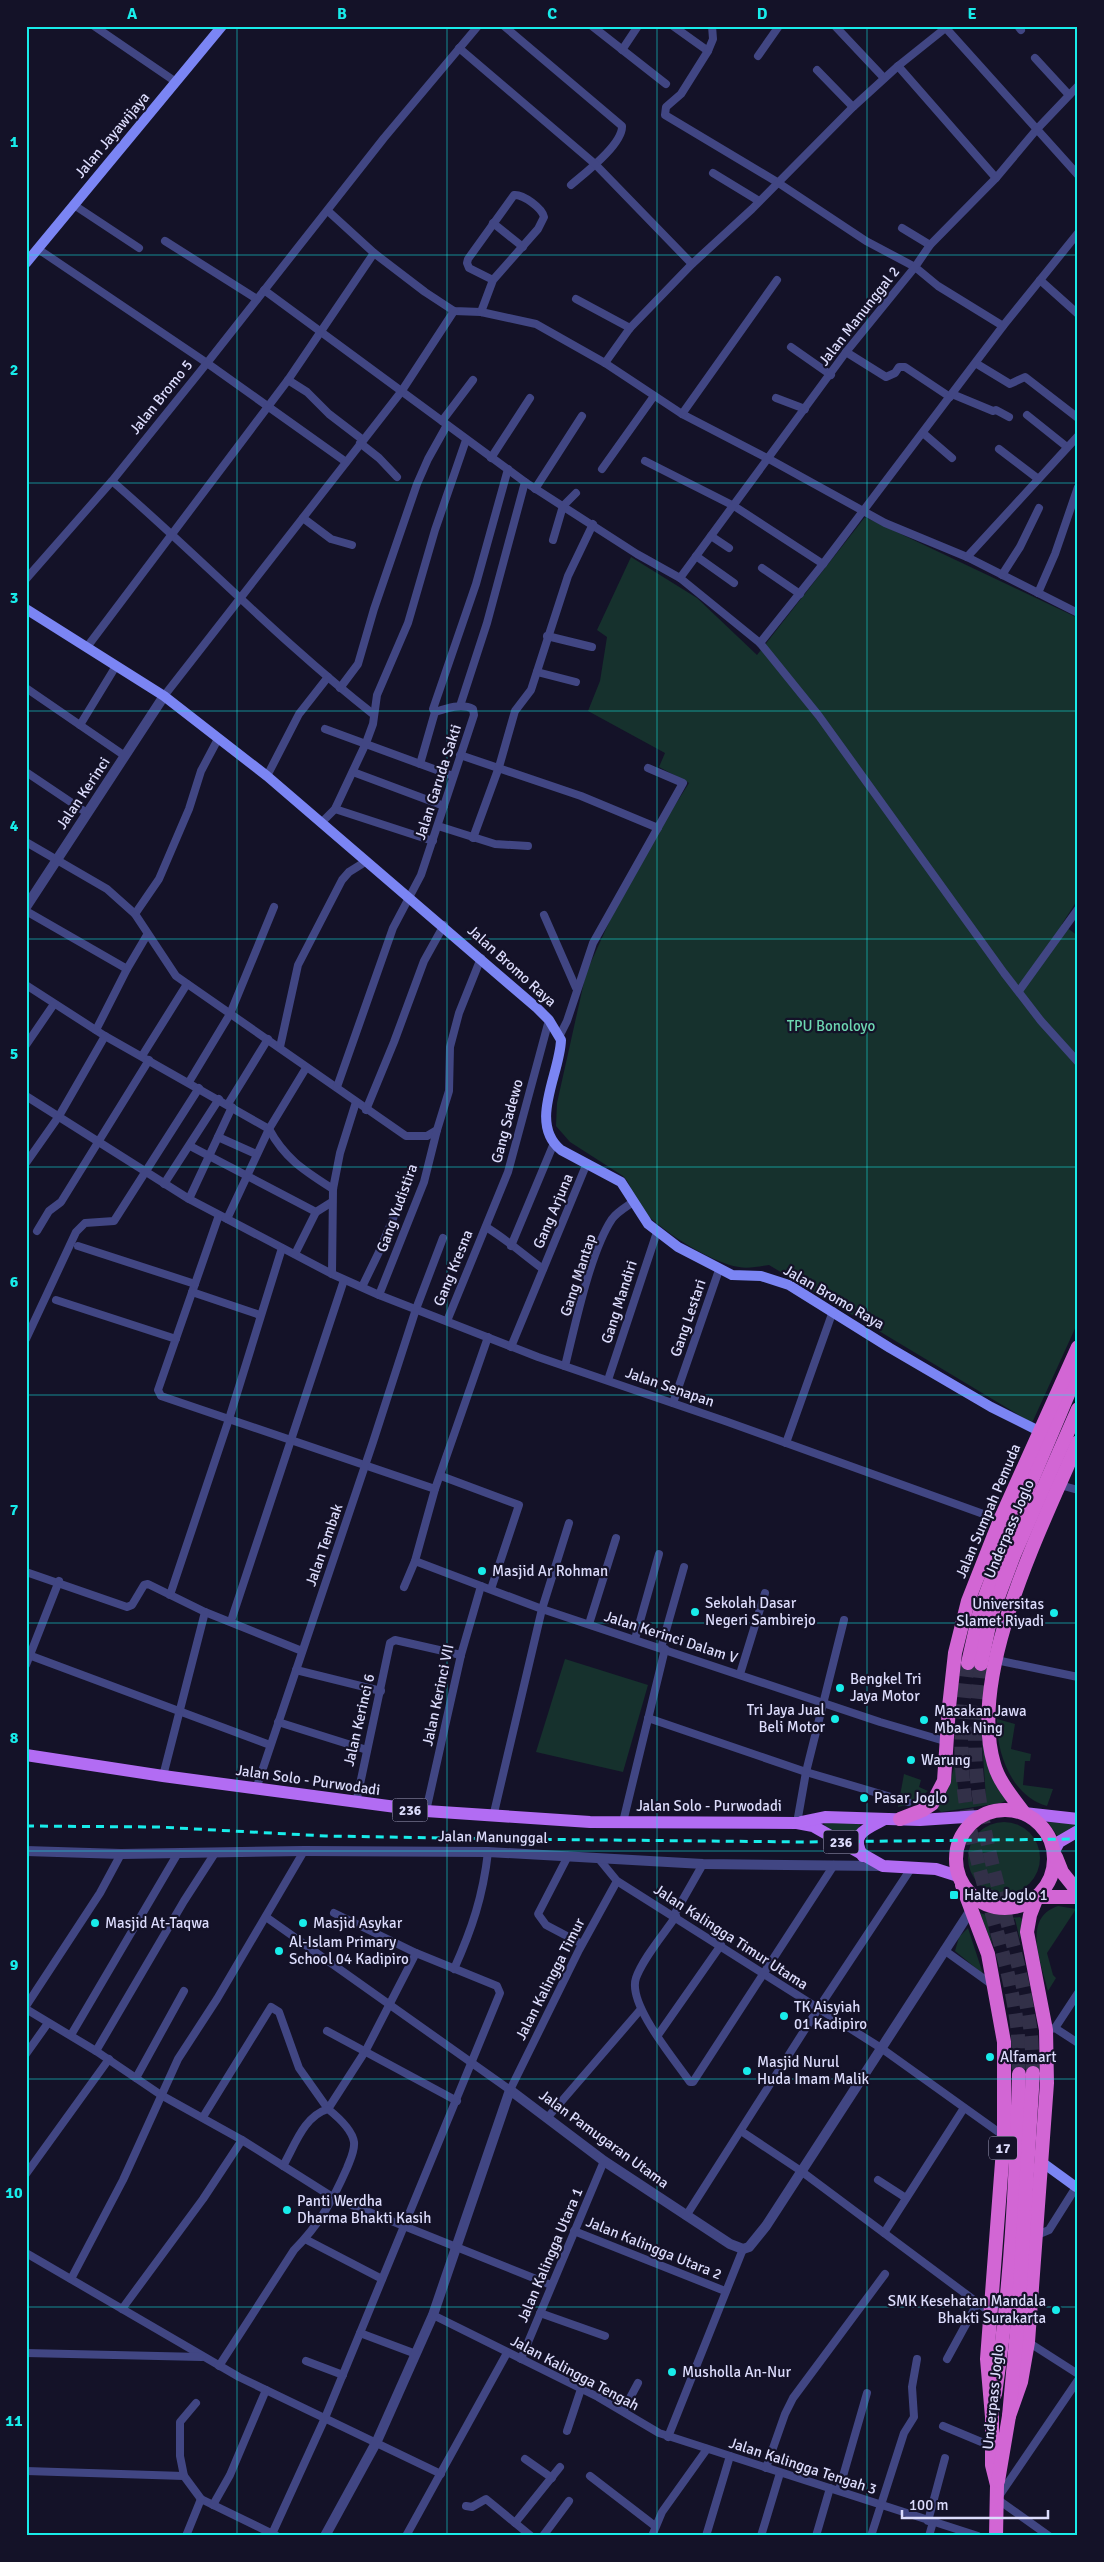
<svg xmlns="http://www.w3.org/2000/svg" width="1104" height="2562" font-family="Signika,sans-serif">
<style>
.green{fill:#16312d}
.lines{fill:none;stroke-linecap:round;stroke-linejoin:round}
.trunk-tunnel{stroke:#323048;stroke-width:14;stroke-dasharray:14 7;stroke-linecap:butt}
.minor{stroke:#414683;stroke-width:8}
.tertiary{stroke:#414683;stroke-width:10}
.secondary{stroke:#7b85f4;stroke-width:10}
.primary{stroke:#b26cf3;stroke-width:12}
.trunk{stroke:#d266d4;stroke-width:14}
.rail{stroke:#18ecea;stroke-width:3;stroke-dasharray:8 6;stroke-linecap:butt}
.grid{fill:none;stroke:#18ecea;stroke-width:1;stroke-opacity:0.55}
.poi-dot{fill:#18ecea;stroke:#141228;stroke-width:2}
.labels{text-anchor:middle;stroke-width:4.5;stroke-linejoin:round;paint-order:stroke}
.shield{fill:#141228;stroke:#a09fbc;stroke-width:1}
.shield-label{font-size:14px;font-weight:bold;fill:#dcdcfc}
.street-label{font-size:15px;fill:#dcdcfc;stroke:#141228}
.park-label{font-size:15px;fill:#6dd7b1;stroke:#141228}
.poi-label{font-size:15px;fill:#dcdcfc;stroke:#141228;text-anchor:start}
.neatline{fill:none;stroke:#18ecea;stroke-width:2}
.grid-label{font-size:16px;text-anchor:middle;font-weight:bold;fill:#18ecea}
</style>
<rect width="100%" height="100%" fill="#141228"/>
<g class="green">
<path d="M865,517L1078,618V899L1062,924L1078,936V1322L1032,1423L769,1265C760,1266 748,1269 739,1267C711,1263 656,1228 639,1206C631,1197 633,1185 623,1176L570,1142L556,1126L557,1103L586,973L630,876L689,783L659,767L665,753L588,711L600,681L607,637L597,630L631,557L697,598L757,655Z"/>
<polygon points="565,1659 648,1685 623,1772 536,1752"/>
<path d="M997,1719L1015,1724L1011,1749L1031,1754L1030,1761H1025L1023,1785L1053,1789L1047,1806C1011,1796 996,1752 997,1719Z"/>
<polygon points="982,1740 987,1761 1007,1800 1001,1803 941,1812 936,1807 948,1789 955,1764 960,1803 986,1799"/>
<polygon points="904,1774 921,1780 919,1787 928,1791 912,1804 898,1807"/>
<polygon points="826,1821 859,1822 860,1826 851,1837 847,1838 825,1826 824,1823"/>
<circle cx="1004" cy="1858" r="36"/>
<polygon points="1048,1822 1076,1824 1077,1825 1058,1837"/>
<path d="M1058,1906L1076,1909L1047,1953L1053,1975L1056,1978L1048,1991C1042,1964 1021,1918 1058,1906Z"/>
<polygon points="980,1913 999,1919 1020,1917 1023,1920 1020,1940 1015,1919 988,1925 993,1947"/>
<polygon points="968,1928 983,1974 955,1951 959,1937"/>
</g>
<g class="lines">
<g class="trunk-tunnel">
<path d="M968,1663C963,1702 959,1741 963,1780C970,1864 1007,1942 1017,2025C1019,2041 1018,2058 1019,2074"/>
<path d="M981,1664C977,1699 973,1732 976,1767C982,1853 1016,1935 1029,2020C1032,2037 1032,2056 1033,2073"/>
</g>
<g class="minor">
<polyline points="94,26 176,82"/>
<path d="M504,26L622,126C623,144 585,173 571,185"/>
<polyline points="592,26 666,84"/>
<polyline points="673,26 708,51"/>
<polyline points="712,26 713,39 708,51 681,94 666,107 665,115 777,182 866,241 915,267 938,286 1003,326"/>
<polyline points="835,26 884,78"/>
<polyline points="944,26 1078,175"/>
<polyline points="1018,26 1021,30"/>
<polyline points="459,48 595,164 692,264"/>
<polyline points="622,50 638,26"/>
<polyline points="758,56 779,26"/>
<polyline points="1035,58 1069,95"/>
<polyline points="898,66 996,178"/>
<polyline points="817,70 853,107"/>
<polyline points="713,173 759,201"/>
<polyline points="74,205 139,248"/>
<polyline points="328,211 374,253 425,292 454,311 481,312 536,324 605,363 682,414 769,459 885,523 967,557 1078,613"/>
<polyline points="493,223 523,247"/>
<polyline points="902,228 930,245"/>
<polyline points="165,241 257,299"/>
<polyline points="38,249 207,363 384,138 478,26"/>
<polyline points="1040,280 1078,314"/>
<polyline points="264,290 525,482 637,554 680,578 760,643 819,716 1004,973 1041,1021 1078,1062"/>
<polyline points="576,299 630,328"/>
<path d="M481,312L493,280L469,268L467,263L468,259L514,195C523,194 542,208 544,217L538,229L493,280"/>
<polyline points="791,347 831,375"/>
<polyline points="846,352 886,377 895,373 899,367 905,367 950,397"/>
<polyline points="605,363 630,328 692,264 752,209 853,107 898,66 948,26"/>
<polyline points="977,364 1010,384 1025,377 1078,418"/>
<polyline points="288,380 307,392 329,414 363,440"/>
<polyline points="952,394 993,411 996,410 1009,417"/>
<polyline points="776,398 805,409"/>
<polyline points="682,414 777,280"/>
<polyline points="1027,415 1067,447"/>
<polyline points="442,421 473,380"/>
<polyline points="923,433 952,458"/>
<polyline points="360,443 379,458 397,477"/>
<polyline points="999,449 1037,478"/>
<polyline points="491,458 530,398"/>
<polyline points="645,461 734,506 823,564"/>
<polyline points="602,469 654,396"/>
<path d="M112,481C200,557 281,642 373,714"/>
<polyline points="535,489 582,416"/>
<polyline points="303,518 331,539 352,545"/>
<polyline points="711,536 729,548"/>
<polyline points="553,540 563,506 576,493"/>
<polyline points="696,556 734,583"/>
<polyline points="967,557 1078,436"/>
<polyline points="762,568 800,594"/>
<polyline points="1002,575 1020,547 1039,508"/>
<polyline points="680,578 846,352 915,267 930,245 996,178 1037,129 1078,86"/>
<polyline points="26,579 112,481 207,363 346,462"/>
<polyline points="1038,593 1055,554 1078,487"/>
<polyline points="547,636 592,647"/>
<polyline points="760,643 823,564 1003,326 1078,233"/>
<polyline points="87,647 288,380 374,253"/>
<polyline points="537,672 576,682"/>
<polyline points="26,688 125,756"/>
<polyline points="340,688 358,664 374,609 417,484 428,459 447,425"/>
<polyline points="164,696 401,392 454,311"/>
<polyline points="460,706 487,623 525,482"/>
<polyline points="80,725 116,666"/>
<polyline points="325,729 453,776"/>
<polyline points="460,755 581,796 658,828"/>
<polyline points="420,764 435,712"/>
<polyline points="26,772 87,813"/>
<polyline points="353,772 444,806"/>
<polyline points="267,776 299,714 328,677"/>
<polyline points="335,809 433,841"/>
<polyline points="321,823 335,809 366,743 373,724 377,695 408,623 435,530 466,440"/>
<polyline points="438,826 495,844 528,846"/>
<polyline points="473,838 499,767 515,711 531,690 568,576 593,524"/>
<polyline points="26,842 107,889 135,914 176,976 406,1136 427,1136 437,1130 449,1091 450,1047 459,1013 481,958"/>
<polyline points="26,911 127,969 147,935"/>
<polyline points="135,914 159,879 189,809 201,771 218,739"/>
<polyline points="544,915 576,988"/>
<path d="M26,985L105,1036L269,1129C285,1159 305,1171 333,1189"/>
<polyline points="1019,991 1078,909"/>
<polyline points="96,1030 127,969"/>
<polyline points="560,1035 567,1021 593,943 683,783 648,768"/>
<polyline points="26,1045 54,1004"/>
<polyline points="280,1047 298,965 342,880 349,872 365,862"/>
<polyline points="142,1056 187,984"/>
<polyline points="189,1082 230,1014 274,907"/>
<path d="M337,1087L393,928L421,875L474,715L473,709C462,703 447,708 435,712L433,709L476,584L508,469"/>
<polyline points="26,1096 189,1199 332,1274 379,1295 538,1357 725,1421 1000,1520"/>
<polyline points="228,1104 268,1039"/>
<polyline points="366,1110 394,1042 424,961 444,925"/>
<polyline points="218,1137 256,1154"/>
<polyline points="190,1146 316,1212 332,1202"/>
<polyline points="26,1163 59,1116 105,1036"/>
<polyline points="164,1184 219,1099"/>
<polyline points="189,1199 232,1107"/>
<polyline points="219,1215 158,1390 161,1396 435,1489 488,1337"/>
<polyline points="227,1219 269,1129 306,1068"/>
<path d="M486,1227C506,1239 524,1255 543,1269"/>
<polyline points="37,1231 49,1211 61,1202 149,1060"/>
<polyline points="78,1246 195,1284"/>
<polyline points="511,1246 554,1143"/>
<polyline points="295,1254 316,1212"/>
<polyline points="332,1274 333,1189 340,1153 356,1102"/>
<polyline points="362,1287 379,1252 407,1185"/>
<polyline points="192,1292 260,1315"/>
<polyline points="379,1295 424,1182 437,1130"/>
<polyline points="56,1300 176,1339"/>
<polyline points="447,1321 508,1172 549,1020"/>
<polyline points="26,1339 76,1232 85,1223 114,1221 199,1088"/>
<polyline points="511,1347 587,1163"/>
<path d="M565,1366C575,1326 590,1252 612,1219C617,1212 626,1207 633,1202"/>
<polyline points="608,1380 657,1232"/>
<polyline points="673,1403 719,1270"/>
<polyline points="786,1443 833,1311"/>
<polyline points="441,1476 519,1505 491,1589"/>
<polyline points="1060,1485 1078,1490"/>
<polyline points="415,1561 435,1489"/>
<polyline points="26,1572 127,1607 132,1605 144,1585 148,1584 205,1612 302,1651"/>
<polyline points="404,1587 415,1561 542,1609 880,1722 948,1742"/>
<polyline points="170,1595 229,1419 282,1248"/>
<polyline points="231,1621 344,1280"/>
<polyline points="589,1624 616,1538"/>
<polyline points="635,1639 659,1554"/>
<polyline points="661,1648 684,1567"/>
<polyline points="26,1654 270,1745"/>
<polyline points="996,1660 1078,1677"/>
<polyline points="26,1665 59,1581"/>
<polyline points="296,1670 381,1691"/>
<polyline points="740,1674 765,1593"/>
<polyline points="648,1718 806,1772 908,1802"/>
<polyline points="278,1722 367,1750"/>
<polyline points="163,1776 205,1612"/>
<polyline points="256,1789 373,1442 416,1309 443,1238"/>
<polyline points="356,1803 390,1643 395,1640 461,1655"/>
<polyline points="426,1811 461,1655 481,1586"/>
<polyline points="493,1817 542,1609 569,1523"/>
<polyline points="623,1822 665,1649"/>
<polyline points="797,1823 806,1772 844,1620"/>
<polyline points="568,1856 538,1914 546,1925 582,1944"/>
<polyline points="599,1859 617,1881 881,2048 1004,2136"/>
<polyline points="674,1915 703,1864"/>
<path d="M676,1916C664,1934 643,1958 636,1978C627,2004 675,2060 690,2082H693L834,1865"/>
<polyline points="266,1917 510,2090 579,1950 617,1881"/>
<polyline points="944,1950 994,1986"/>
<path d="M454,1969C472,1929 483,1896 488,1852"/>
<polyline points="26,2006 100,1893 121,1854"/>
<polyline points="26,2009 96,2051 161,2095 242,2140 334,2198 551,2285"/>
<polyline points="1055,2028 1078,2043"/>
<polyline points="1046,2030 1055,2028 1078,1993"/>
<polyline points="327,2031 457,2101"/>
<polyline points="71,2035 178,1853"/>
<polyline points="658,2035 721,1945"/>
<polyline points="96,2051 184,1901 215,1853"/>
<polyline points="26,2054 48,2023"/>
<polyline points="136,2078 184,1991"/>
<polyline points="203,2117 271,2007 279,2012 299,2068 328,2109 366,2050 416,1953"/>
<polyline points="548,2117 641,2009"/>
<polyline points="741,2131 801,2171 990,2312"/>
<polyline points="26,2174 109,2059"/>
<polyline points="878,2180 906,2198"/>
<polyline points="686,2216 818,2009 912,1867"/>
<polyline points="574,2231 725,2291"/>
<polyline points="884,2233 964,2108"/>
<polyline points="1037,2235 1049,2230 1078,2184"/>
<polyline points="305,2239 382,2279"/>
<polyline points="26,2253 239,2377 441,2474"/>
<polyline points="71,2279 123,2180 178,2059 217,1999 304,1851"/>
<polyline points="122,2309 203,2199 242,2140"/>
<polyline points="540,2313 605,2336"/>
<polyline points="433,2315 598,2397 659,2433 978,2536"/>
<polyline points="360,2333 416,2354"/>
<polyline points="1028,2342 1078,2374"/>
<polyline points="26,2353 202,2357"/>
<polyline points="521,2359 604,2161"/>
<polyline points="947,2359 977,2304"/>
<polyline points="306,2361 343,2375"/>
<path d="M219,2366L294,2250C319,2225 333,2200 347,2168C350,2160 355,2151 354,2142C352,2129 338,2117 328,2109C304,2116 295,2145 283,2166"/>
<polyline points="623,2411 638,2383"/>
<polyline points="943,2426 991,2446"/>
<polyline points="567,2431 581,2389"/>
<polyline points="668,2437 743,2249"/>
<polyline points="525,2459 552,2478"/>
<polyline points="766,2468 785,2414 793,2398 885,2274"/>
<polyline points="26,2471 184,2476 201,2499 277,2536"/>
<polyline points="184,2476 180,2456 180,2422 196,2403"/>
<polyline points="590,2476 655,2526"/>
<polyline points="839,2490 867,2393"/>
<polyline points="213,2505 230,2475 266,2390"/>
<polyline points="466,2506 472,2507 486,2499 531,2536"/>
<polyline points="928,2521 945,2458"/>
<polyline points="515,2523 560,2467"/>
<polyline points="272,2534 325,2418 500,1993 497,1986 416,1953 334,1913"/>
<polyline points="186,2536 201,2499"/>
<polyline points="406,2536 507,2353"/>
<polyline points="543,2536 569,2501"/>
<polyline points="652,2536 662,2512 707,2449"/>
<polyline points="706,2536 730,2456"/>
<polyline points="761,2536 780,2473"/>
<polyline points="816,2536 830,2488"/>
<polyline points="871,2536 904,2433 914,2417 912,2387 917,2359"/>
<polyline points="929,2536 933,2522"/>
<polyline points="1049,2536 997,2499 1078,2380"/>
</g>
<g class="tertiary">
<polyline points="26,907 164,696"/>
<polyline points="26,1851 121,1854 304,1851 488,1852 703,1864 882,1866"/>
<polyline points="325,2536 377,2441 433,2315 510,2090 604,2161 730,2244 743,2249 749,2247 766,2226 971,1910"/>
</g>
<g class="secondary">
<polyline points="26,263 222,26"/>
<path d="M26,609L164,696L267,776L537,1008L549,1020L561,1040C560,1074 528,1123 561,1150L621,1182L648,1224L678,1247L732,1275L761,1276L789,1285L890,1348L991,1407L1039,1431"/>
<polyline points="1043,2163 1076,2187"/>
</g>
<g class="primary">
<polyline points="26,1755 163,1776 426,1811 590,1822 797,1823 813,1826 883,1866 936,1869 958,1876"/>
<polyline points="1024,1813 1078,1819"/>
<polyline points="801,1822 825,1817 920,1820 980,1816"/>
<polyline points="1054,1851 1059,1842 1078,1831"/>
<path d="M863,1856C848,1834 868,1828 885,1819"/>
</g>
<g class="trunk">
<polyline points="968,1663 980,1610 1002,1551 1078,1371"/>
<polyline points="981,1664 991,1616 1014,1555 1078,1409"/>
<circle cx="1005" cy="1859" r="49"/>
<path d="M1024,1813C1013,1798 999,1782 994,1764C967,1673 1042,1527 1078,1442"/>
<polyline points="900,1819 923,1810 932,1804 944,1781 949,1707 955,1653 968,1601 1000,1520 1078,1347"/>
<polyline points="1056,1857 1062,1872 1078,1892"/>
<polyline points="962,1885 988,1954 1004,2042 1004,2136 987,2359 992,2417 992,2465 997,2485 996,2536"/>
<polyline points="1037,1897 1078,1897"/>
<path d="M995,2394C1011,2288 1016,2180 1019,2074"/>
<polyline points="1009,2416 1021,2382 1028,2342 1047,2083 1046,2030 1027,1932 1030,1915 1037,1897"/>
<polyline points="998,2481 1009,2416 1018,2319 1033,2073"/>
</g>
<polyline class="rail" points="26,1826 159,1827 326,1836 505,1839 806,1842 1078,1839"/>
</g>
<path class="grid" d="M237,26V2536M447,26V2536M657,26V2536M867,26V2536M26,255H1078M26,483H1078M26,711H1078M26,939H1078M26,1167H1078M26,1395H1078M26,1623H1078M26,1851H1078M26,2079H1078M26,2307H1078"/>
<g class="poi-dot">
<circle cx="482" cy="1571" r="5"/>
<circle cx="695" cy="1612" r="5"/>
<circle cx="1054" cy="1613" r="5"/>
<circle cx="840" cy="1688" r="5"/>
<circle cx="835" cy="1719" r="5"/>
<circle cx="924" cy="1720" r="5"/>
<circle cx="911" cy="1760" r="5"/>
<circle cx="864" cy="1798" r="5"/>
<rect x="949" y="1890" width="10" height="10" rx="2.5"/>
<circle cx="95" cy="1923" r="5"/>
<circle cx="303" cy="1923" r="5"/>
<circle cx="279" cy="1951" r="5"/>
<circle cx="784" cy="2016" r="5"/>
<circle cx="990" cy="2057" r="5"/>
<circle cx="747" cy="2071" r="5"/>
<circle cx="287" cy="2210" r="5"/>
<circle cx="1056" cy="2310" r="5"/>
<circle cx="672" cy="2372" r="5"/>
</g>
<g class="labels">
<g class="shield">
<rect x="392.5" y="1798.5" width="35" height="23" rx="4"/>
<rect x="823.5" y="1830.5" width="35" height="23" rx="4"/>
<rect x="989" y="2136.5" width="28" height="23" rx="4"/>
</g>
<g class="shield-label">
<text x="410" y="1815">236</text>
<text x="841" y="1847">236</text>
<text x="1003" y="2153">17</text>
</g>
<g class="street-label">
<text transform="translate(112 135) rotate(-50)" y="5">Jalan Jayawijaya</text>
<text transform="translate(859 316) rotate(-52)" y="5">Jalan Manunggal 2</text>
<text transform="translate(161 397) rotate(-51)" y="5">Jalan Bromo 5</text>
<text transform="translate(438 782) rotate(-72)" y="5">Jalan Garuda Sakti</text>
<text transform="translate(83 793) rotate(-56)" y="5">Jalan Kerinci</text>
<text transform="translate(512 966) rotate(42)" y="5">Jalan Bromo Raya</text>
<text transform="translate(507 1121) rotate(-75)" y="5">Gang Sadewo</text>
<text transform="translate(397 1208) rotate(-70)" y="5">Gang Yudistira</text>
<text transform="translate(553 1211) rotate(-67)" y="5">Gang Arjuna</text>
<text transform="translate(453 1268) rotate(-68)" y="5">Gang Kresna</text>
<text transform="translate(578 1275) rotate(-72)" y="5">Gang Mantap</text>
<text transform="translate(834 1297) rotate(30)" y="5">Jalan Bromo Raya</text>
<text transform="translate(619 1302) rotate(-72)" y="5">Gang Mandiri</text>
<text transform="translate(688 1318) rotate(-71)" y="5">Gang Lestari</text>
<text transform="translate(670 1387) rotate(19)" y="5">Jalan Senapan</text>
<text transform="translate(988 1511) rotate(-67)" y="5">Jalan Sumpah Pemuda</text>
<text transform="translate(1009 1529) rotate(-67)" y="5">Underpass Joglo</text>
<text transform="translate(324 1545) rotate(-71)" y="5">Jalan Tembak</text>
<text transform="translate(671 1637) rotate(18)" y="5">Jalan Kerinci Dalam V</text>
<text transform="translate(438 1695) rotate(-78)" y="5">Jalan Kerinci VII</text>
<text transform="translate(359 1720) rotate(-77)" y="5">Jalan Kerinci 6</text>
<text transform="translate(308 1780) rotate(8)" y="5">Jalan Solo - Purwodadi</text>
<text x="709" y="1811">Jalan Solo - Purwodadi</text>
<text transform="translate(493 1837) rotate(1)" y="5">Jalan Manunggal</text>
<text transform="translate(731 1937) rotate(33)" y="5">Jalan Kalingga Timur Utama</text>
<text transform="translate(550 1979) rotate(-63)" y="5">Jalan Kalingga Timur</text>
<text transform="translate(604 2139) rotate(36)" y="5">Jalan Pamugaran Utama</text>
<text transform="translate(654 2248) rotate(22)" y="5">Jalan Kalingga Utara 2</text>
<text transform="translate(550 2255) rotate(-67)" y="5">Jalan Kalingga Utara 1</text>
<text transform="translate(575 2373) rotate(28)" y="5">Jalan Kalingga Tengah</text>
<text transform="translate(993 2397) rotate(-84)" y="5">Underpass Joglo</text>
<text transform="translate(803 2466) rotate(18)" y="5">Jalan Kalingga Tengah 3</text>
</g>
<g class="park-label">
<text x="831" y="1031">TPU Bonoloyo</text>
</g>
<g class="poi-label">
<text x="492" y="1576">Masjid Ar Rohman</text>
<text x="705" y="1608">Sekolah Dasar<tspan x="705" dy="17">Negeri Sambirejo</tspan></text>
<text x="1044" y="1609" text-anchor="end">Universitas<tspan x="1044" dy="17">Slamet Riyadi</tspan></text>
<text x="850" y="1684">Bengkel Tri<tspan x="850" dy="17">Jaya Motor</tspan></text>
<text x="825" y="1715" text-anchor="end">Tri Jaya Jual<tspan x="825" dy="17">Beli Motor</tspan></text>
<text x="934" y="1716">Masakan Jawa<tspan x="934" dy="17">Mbak Ning</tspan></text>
<text x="921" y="1765">Warung</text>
<text x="874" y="1803">Pasar Joglo</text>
<text x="964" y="1900">Halte Joglo 1</text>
<text x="105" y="1928">Masjid At-Taqwa</text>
<text x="313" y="1928">Masjid Asykar</text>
<text x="289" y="1947">Al-Islam Primary<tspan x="289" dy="17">School 04 Kadipiro</tspan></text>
<text x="794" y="2012">TK Aisyiah<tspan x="794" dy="17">01 Kadipiro</tspan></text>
<text x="1000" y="2062">Alfamart</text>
<text x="757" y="2067">Masjid Nurul<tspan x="757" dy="17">Huda Imam Malik</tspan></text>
<text x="297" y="2206">Panti Werdha<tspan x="297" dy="17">Dharma Bhakti Kasih</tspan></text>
<text x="1046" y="2306" text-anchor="end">SMK Kesehatan Mandala<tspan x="1046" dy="17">Bhakti Surakarta</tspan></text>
<text x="682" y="2377">Musholla An-Nur</text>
</g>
</g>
<rect width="1104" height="2562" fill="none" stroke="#141228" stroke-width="55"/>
<path d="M902 2510v8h146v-8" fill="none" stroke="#dcdcfc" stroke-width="2.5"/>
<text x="909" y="2510" font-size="15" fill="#dcdcfc" stroke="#141228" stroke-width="4" paint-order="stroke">100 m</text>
<rect x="28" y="28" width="1048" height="2506" class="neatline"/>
<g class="grid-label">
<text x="132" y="19">A</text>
<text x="342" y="19">B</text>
<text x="552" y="19">C</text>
<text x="762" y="19">D</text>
<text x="972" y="19">E</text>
<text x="14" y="147">1</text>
<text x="14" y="375">2</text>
<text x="14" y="603">3</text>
<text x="14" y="831">4</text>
<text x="14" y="1059">5</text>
<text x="14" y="1287">6</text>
<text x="14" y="1515">7</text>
<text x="14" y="1743">8</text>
<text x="14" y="1970">9</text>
<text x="14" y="2198">10</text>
<text x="14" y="2426">11</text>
</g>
</svg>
